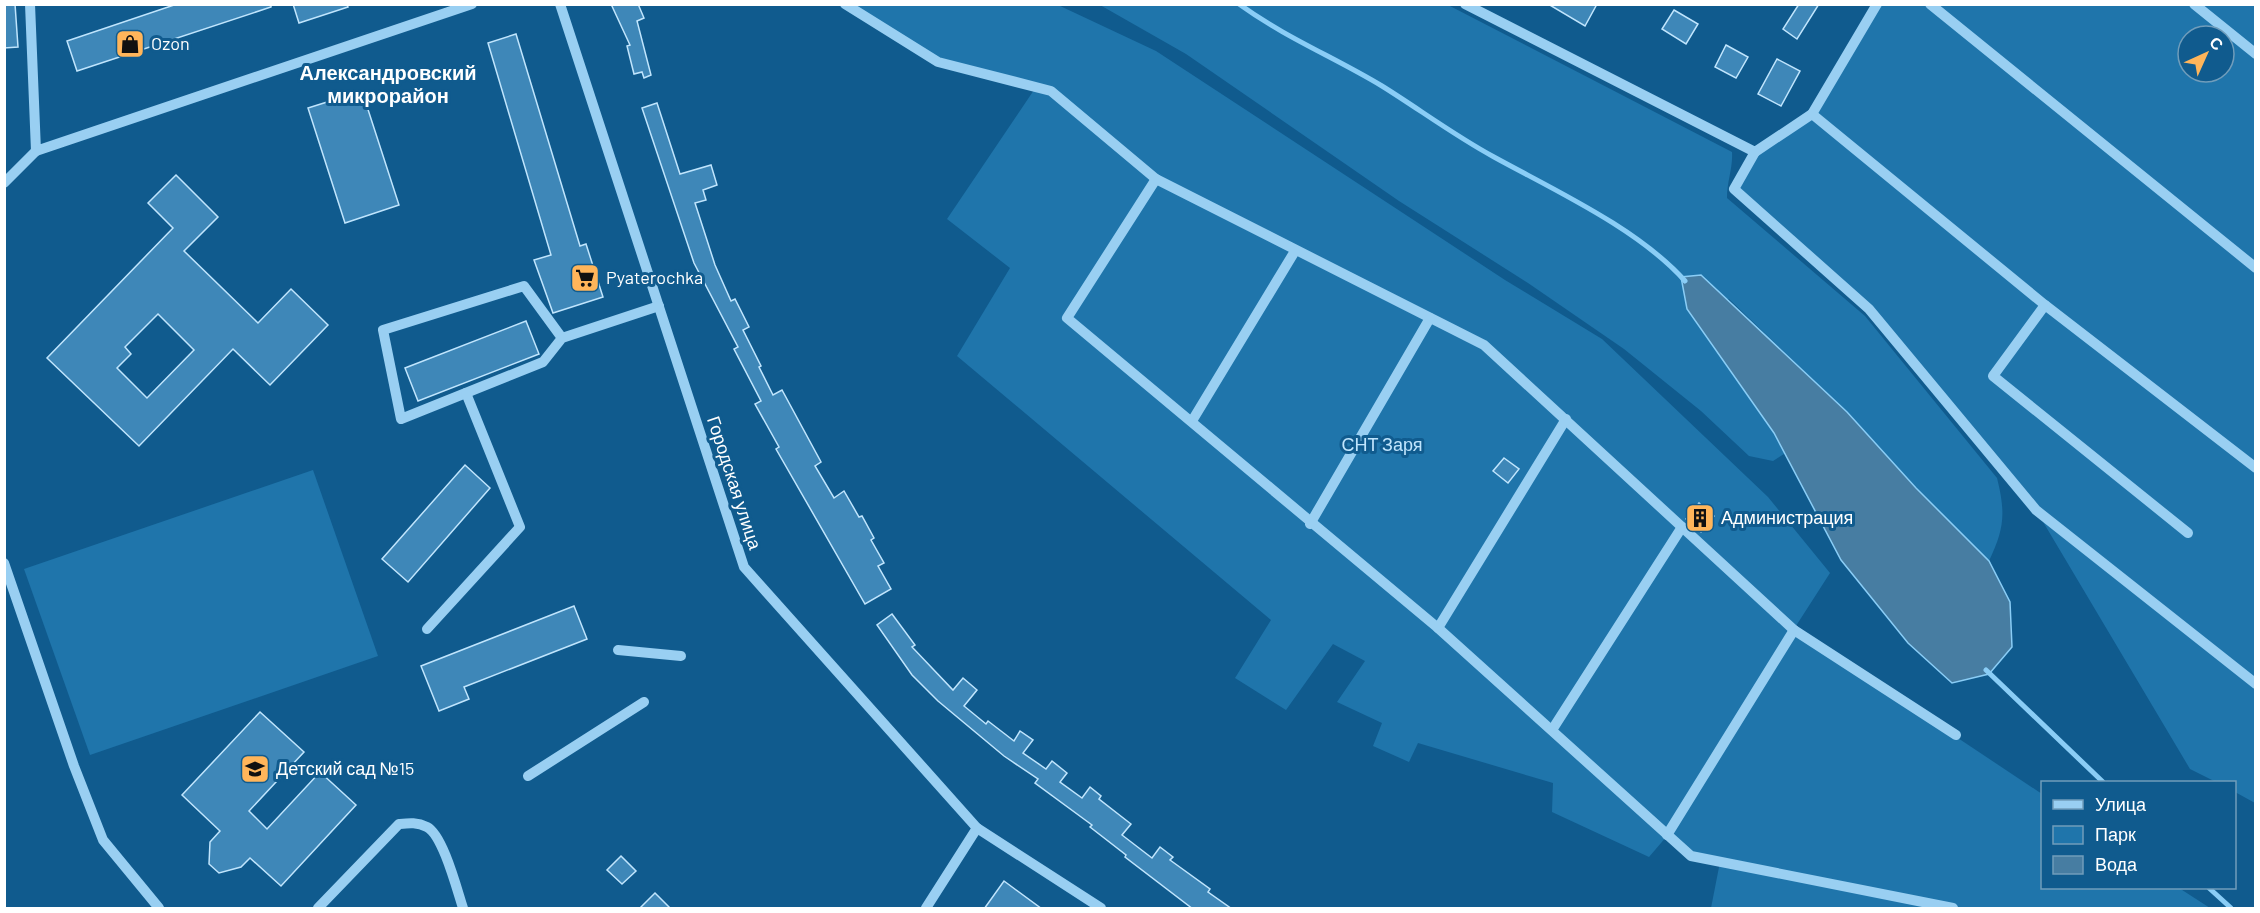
<svg xmlns="http://www.w3.org/2000/svg" width="2260" height="913" font-family="Barlow,sans-serif">
<style>
.green{fill:#1f75ab;fill-rule:evenodd}
.water{fill:#477da2;stroke:#8acdf6;stroke-width:1.5}
.lines{fill:none;stroke-linecap:round;stroke-linejoin:round}
.stream{stroke:#8acdf6;stroke-width:5}
.building{fill:#3e87b8;stroke:#c0e5fd;stroke-width:1.5;fill-rule:evenodd}
.minor{stroke:#99cff2;stroke-width:10}
.labels{text-anchor:middle;stroke-width:6;stroke-linejoin:round;paint-order:stroke}
.poi-label{font-size:18px;fill:#fff;stroke:#105b8e;text-anchor:start}
.park-label{font-size:18px;fill:#c0e5fd;stroke:#105b8e}
.street-label{font-size:18px;fill:#fff;stroke:#105b8e}
.neighbourhood-label{font-size:20px;font-weight:bold;fill:#fff;stroke:#105b8e}
</style>
<rect width="100%" height="100%" fill="#105b8e"/>
<g class="green">
<polygon points="845,5 1058,5 1156,51 1505,280 1602,339 1768,497 1830,573 1794,629 2042,794 2042,888 2179,888 2210,908 1711,908 1720,862 1691,856 1667,836 1649,857 1552,812 1553,783 1418,743 1409,762 1373,746 1382,723 1337,702 1365,661 1333,644 1286,710 1235,678 1271,620 957,356 1010,268 947,219 1036,87 938,62"/>
<path d="M1100,5H1448L1732,152C1733,168 1727,181 1727,198L1865,316L1997,478C2006,514 2004,529 1989,561L1916,488L1847,412L1729,299L1687,309L1787,452L1773,461L1749,456L1701,411L1624,349L1528,283L1399,201L1186,54Z"/>
<path d="M1877,5H2255V803L2235,792L2234,782H2216L2190,769L2036,510L1869,309L1734,189L1755,152L1812,114ZM2188,36H2224V72H2188Z"/>
<polygon points="313,470 378,656 90,755 24,569"/>
</g>
<polygon class="water" points="1701,275 1847,412 1916,488 1989,561 2010,602 2012,647 1989,674 1952,683 1908,643 1841,560 1774,433 1687,309 1681,277"/>
<g class="lines">
<g class="stream">
<path d="M1239,4C1286,38 1334,57 1382,86C1419,109 1455,136 1494,157C1554,190 1639,229 1685,281"/>
<polyline points="1986,670 2103,782"/>
<polyline points="2209,888 2231,908"/>
</g>
</g>
<g class="building">
<polygon points="4,4 15,4 18,47 4,48"/>
<polygon points="177,4 271,4 271,7 77,71 67,41"/>
<polygon points="293,4 347,4 348,7 299,23"/>
<polygon points="611,4 638,4 644,18 637,21 651,75 644,78 642,72 634,74 627,46 630,45"/>
<polygon points="1548,4 1597,4 1585,26"/>
<polygon points="1799,4 1819,4 1797,39 1783,29"/>
<polygon points="1674,10 1698,24 1686,44 1662,29"/>
<polygon points="516,34 580,246 586,244 603,297 553,313 534,260 551,255 488,43"/>
<polygon points="1726,45 1748,57 1736,78 1715,67"/>
<polygon points="1777,59 1800,71 1781,106 1758,94"/>
<polygon points="362,91 399,205 345,223 308,108"/>
<polygon points="657,103 680,174 711,165 717,185 703,190 706,200 695,203 715,265 731,301 735,299 749,327 743,330 761,366 759,367 773,395 782,390 821,462 815,466 834,498 844,491 859,517 862,516 874,538 871,540 884,563 878,566 891,589 865,604 776,449 779,447 755,404 761,401 734,349 738,347 694,263 642,108"/>
<path d="M176,175L218,217L184,251L258,323L291,289L328,325L270,385L233,349L139,446L47,358L173,228L148,203ZM158,314L194,350L147,398L117,368L131,354L125,347Z"/>
<polygon points="526,321 539,354 418,401 405,368"/>
<polygon points="1504,458 1519,469 1508,483 1493,471"/>
<polygon points="465,465 490,488 408,582 382,559"/>
<polygon points="1699,503 1714,516 1701,532 1686,519"/>
<polygon points="574,606 587,639 464,687 469,699 439,711 421,666"/>
<polygon points="892,614 915,645 912,647 953,690 963,678 977,690 964,706 986,724 988,721 1014,741 1020,731 1033,740 1023,753 1046,769 1052,761 1067,773 1060,782 1082,798 1090,787 1101,796 1099,799 1131,824 1122,835 1152,858 1160,847 1173,857 1170,860 1210,889 1208,892 1232,909 1193,909 1125,857 1126,855 1090,827 1092,825 1035,783 1038,779 1004,756 938,701 912,675 877,625"/>
<polygon points="260,712 304,752 249,811 267,829 320,772 356,805 281,886 250,858 241,867 219,873 209,864 210,842 220,831 182,795"/>
<polygon points="621,856 636,871 622,884 607,870"/>
<polygon points="1004,881 1042,909 984,909"/>
<polygon points="655,893 671,909 639,909"/>
</g>
<g class="lines">
<g class="minor">
<polyline points="30,4 36,151 472,4"/>
<polyline points="560,4 744,567 977,828 1101,908"/>
<polyline points="845,4 938,62 1051,91 1156,179 1484,345 1794,630 1956,735"/>
<polyline points="1465,4 1755,152 1812,114 1877,4"/>
<polyline points="1930,4 2256,268"/>
<polyline points="2194,4 2256,54"/>
<polyline points="1812,114 2045,305 2256,468"/>
<polyline points="1755,152 1734,189 1869,309 2036,510 2256,684"/>
<polyline points="1156,179 1067,318 1438,628 1691,856 1953,908"/>
<polyline points="4,183 36,151"/>
<polyline points="2045,305 1993,376 2188,533"/>
<polyline points="562,338 524,286 383,330 401,419 543,362 562,338 659,306"/>
<polyline points="1192,421 1295,251"/>
<polyline points="1310,524 1430,318"/>
<polyline points="4,563 74,766 103,840 159,908"/>
<polyline points="1438,628 1566,419"/>
<polyline points="427,629 520,527 466,393"/>
<polyline points="618,650 681,656"/>
<polyline points="1552,730 1682,527"/>
<polyline points="528,776 644,702"/>
<polyline points="1667,835 1794,630"/>
<path d="M318,908L399,824C409,823 417,822 427,827C443,835 457,890 463,908"/>
<polyline points="926,908 977,828"/>
</g>
</g>
<defs>
<g id="shop-square" transform="scale(1.5)"><rect x="-9" y="-9" width="18" height="18" rx="4" fill="#ffb55a" stroke="#105b8e"/><path d="M-5-2.5h2.3a2.7 3.5 0 0 1 5.4 0H5L5.5 6h-11ZM-1.5-2.5h3a1.5 2.3 0 0 0-3 0Z" fill="#111"/></g>
<g id="supermarket-square" transform="scale(1.5)"><rect x="-9" y="-9" width="18" height="18" rx="4" fill="#ffb55a" stroke="#105b8e"/><path d="M-6-5.5h2.5l.6 2H6L4.5 2H-2.5L-4.4-4H-6ZM-1.5 3.2a1.3 1.3 0 1 0 .1 0ZM3 3.2a1.3 1.3 0 1 0 .1 0Z" fill="#111"/></g>
<g id="building-square" transform="scale(1.5)"><rect x="-9" y="-9" width="18" height="18" rx="4" fill="#ffb55a" stroke="#105b8e"/><path d="M-4-6H4V6H1V3H-1V6H-4ZM-2.5-4.3h1.7v1.8h-1.7ZM.8-4.3h1.7v1.8H.8ZM-2.5-1h1.7V.8h-1.7ZM.8-1h1.7V.8H.8Z" fill="#111"/></g>
<g id="school-square" transform="scale(1.5)"><rect x="-9" y="-9" width="18" height="18" rx="4" fill="#ffb55a" stroke="#105b8e"/><path d="M0-5L7-2L0 1L-7-2ZM-4 1L0 2.5L4 1V4Q0 6-4 4Z" fill="#111"/></g>
</defs>
<g fill-rule="evenodd">
<use href="#shop-square" x="130" y="44"/>
<use href="#supermarket-square" x="585" y="278"/>
<use href="#building-square" x="1700" y="518"/>
<use href="#school-square" x="255" y="769"/>
</g>
<g class="labels">
<g class="poi-label">
<text x="151" y="50">Ozon</text>
<text x="606" y="284">Pyaterochka</text>
<text x="1721" y="524">Администрация</text>
<text x="276" y="775">Детский сад №15</text>
</g>
<g class="park-label">
<text x="1382" y="451">СНТ Заря</text>
</g>
<g class="street-label">
<text transform="translate(734 483) rotate(72)" y="6">Городская улица</text>
</g>
<g class="neighbourhood-label">
<text x="388" y="80">Александровский<tspan x="388" dy="23">микрорайон</tspan></text>
</g>
</g>
<rect width="2260" height="913" fill="none" stroke="#ffffff" stroke-width="12"/>
<rect x="2041" y="781" width="195" height="108" fill="#105b8e" stroke="#709dbb" stroke-width="1.5"/>
<rect x="2053" y="800" width="30" height="9" fill="#99cff2" stroke="#709dbb" stroke-width="1.5"/>
<text x="2095" y="811" font-size="18" fill="#ffffff">Улица</text>
<rect x="2053" y="826" width="30" height="18" fill="#1f75ab" stroke="#709dbb" stroke-width="1.5"/>
<text x="2095" y="841" font-size="18" fill="#ffffff">Парк</text>
<rect x="2053" y="856" width="30" height="18" fill="#477da2" stroke="#709dbb" stroke-width="1.5"/>
<text x="2095" y="871" font-size="18" fill="#ffffff">Вода</text>
<g transform="translate(2206 54) rotate(45)"><circle r="28" fill="#105b8e" stroke="#709dbb" stroke-width="1.5"/>
<path d="M0-4.5L10 22L0 15L-10 22Z" fill="#ffb55a"/>
<text y="-9" font-size="16" font-weight="bold" text-anchor="middle" fill="#ffffff">С</text>
</g>
</svg>
